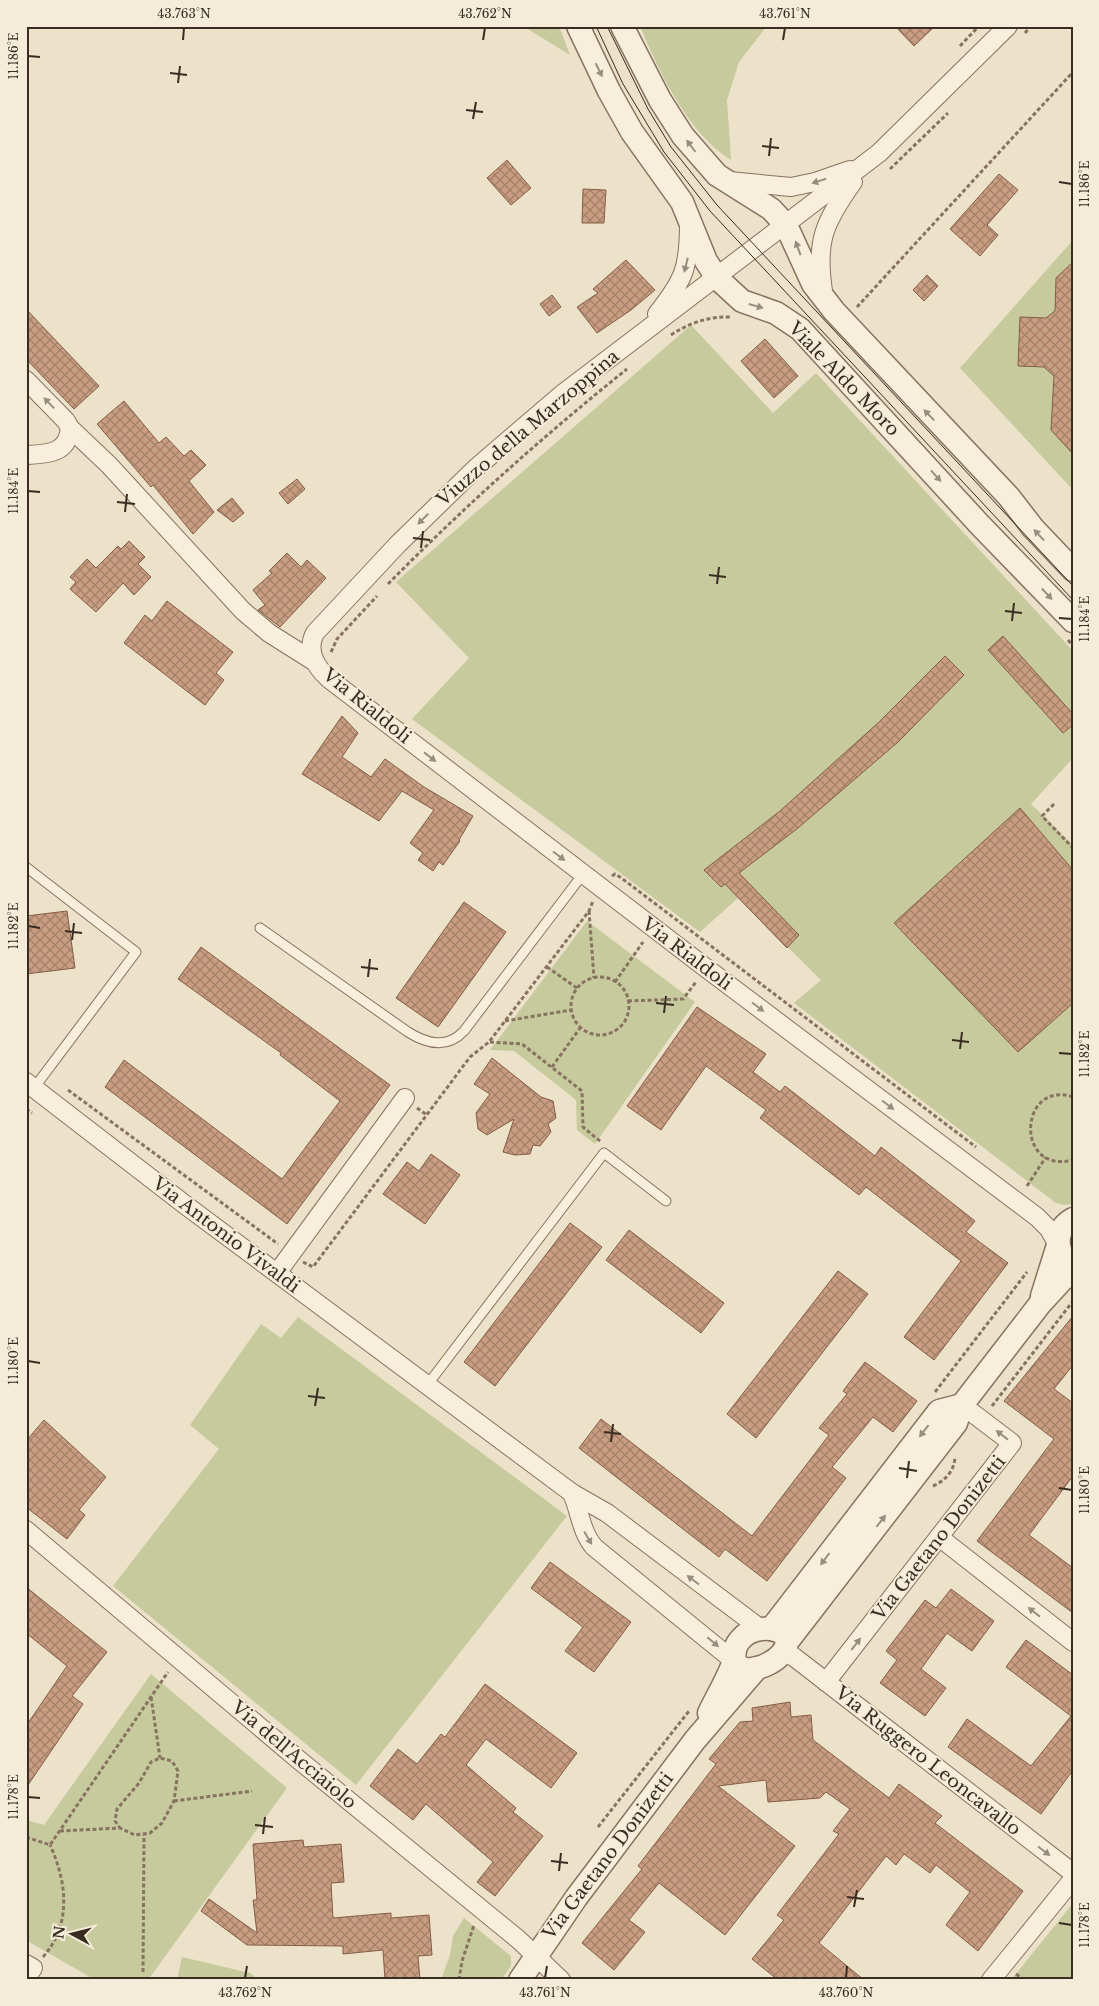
<svg xmlns="http://www.w3.org/2000/svg" width="1099" height="2006" font-family="'Libre Baskerville',serif">
<style>
.green{fill:#c6ca9d}
.building{fill:url(#building-cross-hatch);stroke:#855d46}
.lines{fill:none;stroke-linecap:round;stroke-linejoin:round}
.service-casing{stroke:#87735f;stroke-width:11}
.minor-casing{stroke:#87735f;stroke-width:20}
.tertiary-casing{stroke:#87735f;stroke-width:25}
.path{stroke:#87735f;stroke-width:3;stroke-dasharray:4 2.5;stroke-linecap:butt}
.service{stroke:#f7eedc;stroke-width:9}
.minor{stroke:#f7eedc;stroke-width:18}
.tertiary{stroke:#f7eedc;stroke-width:22}
.tram{stroke:#392c21;stroke-width:1}
.oneway{fill:#988d7e}
.ticks{fill:none;stroke:#392c21;stroke-width:2}
.labels{text-anchor:middle;stroke-width:4;stroke-linejoin:round;paint-order:stroke}
.street-label{font-size:18px;fill:#392c21;stroke:#f4ebd8}
.neatline{fill:none;stroke:#392c21;stroke-width:2}
.ticks-label{font-size:12px;text-anchor:middle;fill:#392c21}
</style>
<defs>
<pattern id="building-cross-hatch" width="8" height="8" patternUnits="userSpaceOnUse" patternTransform="scale(1.25)"><rect width="8" height="8" fill="#c89d81"/><path d="M0 0l8 8M0 8l8-8" fill="none" stroke="#a38069"/></pattern>
</defs>
<rect width="100%" height="100%" fill="#ece1c9"/>
<g class="green">
<polygon points="523,26 559,26 570,55"/>
<path d="M640,26H767L739,62L727,100L731,160C689,135 658,70 640,26Z"/>
<polygon points="1073,240 1073,490 960,368"/>
<polygon points="691,325 773,413 816,373 1073,651 1073,758 1031,804 1073,845 1073,1204 1065,1205 1056,1203 794,1003 821,980 738,898 700,932 412,719 469,658 396,582"/>
<polygon points="587,921 695,1002 595,1144 577,1130 576,1100 514,1051 490,1050"/>
<polygon points="298,1317 567,1516 356,1785 113,1586 219,1449 190,1425 261,1324 281,1338"/>
<polygon points="151,1674 287,1788 148,1980 95,1980 26,1940 26,1820 44,1825"/>
<polygon points="1073,1903 1073,1980 1011,1980"/>
<polygon points="464,1918 511,1956 511,1966 501,1980 441,1980 450,1955 453,1936"/>
<polygon points="182,1957 250,1973 259,1980 177,1980"/>
</g>
<g class="building">
<polygon points="895,26 935,26 914,46"/>
<polygon points="507,160 531,188 511,205 487,178"/>
<polygon points="999,174 1018,190 987,225 998,235 980,256 950,229"/>
<polygon points="583,189 606,190 604,223 582,223"/>
<polygon points="626,260 655,290 631,310 597,333 577,307 598,293 593,289"/>
<polygon points="1073,262 1073,454 1051,430 1054,376 1044,367 1018,366 1020,317 1046,318 1055,311 1056,278"/>
<polygon points="927,275 938,286 924,301 913,290"/>
<polygon points="552,295 561,307 549,316 540,304"/>
<polygon points="26,309 99,386 74,409 26,359"/>
<polygon points="765,339 798,376 774,398 741,361"/>
<polygon points="124,401 159,443 166,437 184,456 191,450 206,465 189,481 214,512 193,534 153,485 151,487 97,424"/>
<polygon points="297,479 305,489 288,504 279,493"/>
<polygon points="232,498 244,513 233,522 217,510"/>
<polygon points="129,541 145,557 138,564 151,577 134,595 123,583 96,612 70,589 76,582 70,577 87,559 96,568 118,546 121,549"/>
<polygon points="287,553 301,567 307,560 326,578 280,627 258,610 265,605 253,590 272,573 269,571"/>
<polygon points="167,601 233,652 216,673 224,680 205,705 124,643 145,615 152,621"/>
<polygon points="1003,636 1073,714 1073,725 1063,733 988,650"/>
<polygon points="945,656 964,675 898,742 798,828 739,873 799,935 787,948 725,884 721,887 704,870 780,811 878,723"/>
<polygon points="342,716 358,733 342,757 371,777 385,759 424,787 473,816 459,840 460,841 443,865 439,862 433,871 418,860 423,853 410,843 434,810 402,791 379,821 302,774"/>
<polygon points="1020,808 1073,870 1073,1003 1018,1052 894,923"/>
<polygon points="464,902 506,932 438,1027 396,998"/>
<polygon points="67,911 75,968 26,974 26,916"/>
<polygon points="201,947 390,1085 287,1224 105,1087 124,1060 282,1179 340,1101 280,1055 281,1053 178,979"/>
<polygon points="697,1007 766,1054 753,1072 780,1092 785,1086 875,1156 881,1147 975,1221 966,1232 1008,1263 934,1360 904,1337 961,1261 866,1187 859,1195 760,1118 766,1110 706,1066 661,1130 627,1106"/>
<polygon points="492,1058 541,1097 553,1101 556,1118 548,1124 551,1132 540,1146 533,1145 530,1154 515,1155 503,1152 514,1119 487,1135 478,1129 476,1113 490,1094 474,1084"/>
<polygon points="431,1154 460,1175 425,1224 383,1194 407,1162 419,1171"/>
<polygon points="570,1223 602,1247 495,1386 464,1362"/>
<polygon points="629,1230 724,1303 701,1333 606,1260"/>
<polygon points="838,1271 868,1294 756,1438 727,1414"/>
<polygon points="1073,1316 1073,1365 1054,1389 1073,1403 1073,1476 1029,1535 1073,1568 1073,1613 977,1541 1054,1439 1004,1401"/>
<polygon points="865,1362 917,1401 893,1432 873,1417 832,1467 846,1478 767,1581 725,1549 719,1557 579,1448 601,1419 752,1536 829,1435 819,1428 847,1394 843,1391"/>
<polygon points="44,1420 106,1477 79,1510 85,1515 67,1539 26,1507 26,1441"/>
<polygon points="550,1562 631,1622 594,1672 565,1651 583,1627 531,1588"/>
<polygon points="26,1587 107,1652 72,1696 83,1704 26,1788 26,1726 67,1666 26,1633"/>
<polygon points="951,1589 994,1621 972,1651 947,1633 921,1669 946,1688 925,1716 880,1683 897,1660 886,1651 925,1600 936,1608"/>
<polygon points="1026,1640 1073,1675 1073,1770 1041,1814 948,1747 967,1719 1031,1766 1071,1716 1006,1667"/>
<polygon points="485,1684 577,1753 551,1788 486,1739 466,1765 516,1808 513,1812 543,1836 495,1896 477,1882 493,1862 426,1804 413,1820 370,1786 398,1749 417,1764 441,1734 445,1737"/>
<polygon points="790,1702 791,1717 811,1715 813,1740 889,1798 899,1784 942,1816 935,1823 1023,1891 978,1951 946,1925 970,1892 936,1865 930,1873 904,1854 896,1865 886,1856 819,1943 864,1980 778,1980 752,1959 784,1920 777,1915 839,1834 833,1831 850,1809 826,1792 820,1798 768,1802 766,1780 718,1786 795,1846 725,1935 659,1883 629,1920 645,1932 614,1970 582,1943 642,1869 638,1866 716,1764 709,1759 740,1722 753,1721 752,1708"/>
<polygon points="303,1840 304,1847 341,1844 344,1882 331,1883 333,1918 391,1913 391,1918 429,1915 432,1955 418,1956 420,1980 385,1980 383,1950 343,1954 343,1946 247,1945 201,1911 209,1899 257,1933 253,1900 257,1900 253,1844"/>
</g>
<g class="lines">
<g class="service-casing">
<g id="service">
<polyline points="26,867 136,952 34,1088"/>
<path d="M260,928L408,1032C427,1044 447,1049 464,1031L583,874"/>
<polyline points="428,1384 604,1153 666,1201"/>
</g>
</g>
<g class="minor-casing">
<g id="minor">
<path d="M1008,26L879,153L561,395L477,467L398,544L315,633C306,650 315,666 328,678L706,968L1037,1217L1049,1229L1058,1245"/>
<polyline points="729,181 791,187 815,182 850,170"/>
<path d="M824,297C815,244 822,225 853,182"/>
<path d="M657,314C684,280 689,268 689,224"/>
<polyline points="26,380 66,421 70,428 109,465 243,611 269,633 315,662"/>
<path d="M26,455C47,454 68,454 70,428"/>
<polyline points="26,1082 188,1207 572,1493 607,1513 761,1629"/>
<polyline points="277,1273 405,1098"/>
<path d="M572,1493C580,1511 581,1532 594,1547L734,1661"/>
<polyline points="26,1530 299,1760 519,1940 561,1980"/>
<polyline points="939,1537 1073,1642"/>
<polyline points="783,1651 794,1657 1073,1873"/>
<polyline points="826,1682 1012,1443 962,1405"/>
<polyline points="26,1964 33,1968 26,1978"/>
<polyline points="991,1980 1073,1879"/>
</g>
</g>
<g class="tertiary-casing">
<g id="tertiary">
<polyline points="578,26 609,91 632,132 682,202 706,261 717,278 742,301 776,313 800,329 980,525 1073,621"/>
<polyline points="622,26 660,100 683,136 717,175 771,209 786,225 813,284 834,311 1009,497 1033,528 1073,570"/>
<path d="M1064,1258C1055,1244 1057,1228 1073,1219"/>
<polyline points="1042,1296 1058,1245"/>
<polyline points="771,1629 939,1411 962,1405"/>
<path d="M734,1661L741,1668C757,1673 785,1659 787,1642L956,1423L962,1405L1040,1304L1062,1280L1073,1273"/>
<path d="M709,1713C715,1700 731,1673 734,1660C735,1652 734,1646 741,1639C750,1628 772,1625 783,1634"/>
<polyline points="520,1980 576,1898 695,1740 757,1668"/>
</g>
</g>
<g class="path">
<polyline points="1025,33 1031,26"/>
<polyline points="960,46 979,26"/>
<polyline points="890,169 948,113"/>
<polyline points="857,307 1073,72"/>
<path d="M671,335C689,323 709,316 731,317"/>
<path d="M388,584C464,507 542,437 627,369"/>
<polyline points="1068,640 1073,646"/>
<polyline points="331,652 337,639 377,596"/>
<polyline points="1054,804 1042,816 1073,848"/>
<polyline points="612,876 615,874 620,877 976,1147"/>
<polyline points="589,911 594,978"/>
<polyline points="547,967 577,988"/>
<circle cx="600" cy="1006" r="29"/>
<polyline points="615,982 643,942"/>
<polyline points="628,1001 683,999 696,982"/>
<polyline points="505,1021 571,1010"/>
<polyline points="490,1042 522,1044 582,1091 583,1127 601,1142"/>
<polyline points="552,1067 580,1028"/>
<polyline points="68,1090 278,1244"/>
<path d="M1073,1097C1019,1079 1014,1175 1073,1160"/>
<polyline points="417,1108 427,1115"/>
<polyline points="26,1109 32,1113"/>
<polyline points="1027,1186 1046,1157"/>
<polyline points="303,1262 313,1267 470,1057 489,1042 589,911 593,901"/>
<polyline points="935,1392 1027,1272"/>
<polyline points="992,1406 1073,1301"/>
<path d="M933,1486C945,1481 954,1471 955,1458"/>
<polyline points="151,1697 160,1758"/>
<polyline points="174,1801 252,1791"/>
<polyline points="598,1827 689,1711"/>
<polyline points="60,1831 120,1828 135,1835 150,1833 162,1823 174,1801 178,1771 172,1761 160,1758 151,1762 139,1783 117,1809 115,1821 120,1828"/>
<polyline points="26,1837 50,1845 168,1672"/>
<path d="M43,1957C72,1924 67,1882 50,1845"/>
<polyline points="143,1972 144,1835"/>
<polyline points="1016,1974 1024,1980"/>
<polyline points="459,1980 462,1961 474,1925"/>
</g>
<use href="#service" class="service"/>
<use href="#minor" class="minor"/>
<use href="#tertiary" class="tertiary"/>
<g class="tram">
<polyline points="596,26 623,84 664,152 710,211 1073,600"/>
<polyline points="607,26 648,109 671,147 717,205 1073,586"/>
</g>
</g>
<defs><path id="oneway-solid" d="M-6-.8H1V-3.2L6.5 0L1 3.2V.8H-6Z" transform="scale(1.25)"/></defs>
<g class="oneway">
<use href="#oneway-solid" transform="translate(599 70) rotate(64)"/>
<use href="#oneway-solid" transform="translate(691 146) rotate(-127)"/>
<use href="#oneway-solid" transform="translate(819 181) rotate(163)"/>
<use href="#oneway-solid" transform="translate(798 248) rotate(-110)"/>
<use href="#oneway-solid" transform="translate(686 265) rotate(104)"/>
<use href="#oneway-solid" transform="translate(756 306) rotate(16)"/>
<use href="#oneway-solid" transform="translate(49 403) rotate(-134)"/>
<use href="#oneway-solid" transform="translate(929 415) rotate(-134)"/>
<use href="#oneway-solid" transform="translate(936 476) rotate(48)"/>
<use href="#oneway-solid" transform="translate(423 519) rotate(135)"/>
<use href="#oneway-solid" transform="translate(1039 535) rotate(-133)"/>
<use href="#oneway-solid" transform="translate(1047 594) rotate(47)"/>
<use href="#oneway-solid" transform="translate(430 757) rotate(38)"/>
<use href="#oneway-solid" transform="translate(559 856) rotate(37)"/>
<use href="#oneway-solid" transform="translate(758 1007) rotate(37)"/>
<use href="#oneway-solid" transform="translate(888 1105) rotate(37)"/>
<use href="#oneway-solid" transform="translate(924 1431) rotate(128)"/>
<use href="#oneway-solid" transform="translate(1002 1435) rotate(-142)"/>
<use href="#oneway-solid" transform="translate(881 1521) rotate(-52)"/>
<use href="#oneway-solid" transform="translate(588 1538) rotate(59)"/>
<use href="#oneway-solid" transform="translate(825 1559) rotate(127)"/>
<use href="#oneway-solid" transform="translate(693 1580) rotate(-143)"/>
<use href="#oneway-solid" transform="translate(1034 1612) rotate(-142)"/>
<use href="#oneway-solid" transform="translate(713 1642) rotate(40)"/>
<use href="#oneway-solid" transform="translate(856 1644) rotate(-52)"/>
<use href="#oneway-solid" transform="translate(1044 1851) rotate(37)"/>
</g>
<path class="ticks" d="M183,40L184,28M483,40L485,28M783,40L785,28M28,56L40,57M170,73L187,75M178,83L180,66M466,110L483,112M473,119L476,102M762,146L779,148M769,156L771,138M1059,182L1072,184M28,491L40,492M117,502L135,504M125,512L127,494M413,538L430,540M421,548L423,531M709,575L726,577M717,584L719,567M1005,611L1022,613M1059,618L1072,619M1012,621L1014,603M28,926L40,928M65,931L82,933M72,940L74,923M361,967L378,969M368,977L370,959M656,1003L674,1005M664,1013L666,996M952,1040L969,1042M960,1049L962,1032M1059,1053L1072,1054M28,1361L40,1363M308,1396L325,1398M315,1406L318,1388M604,1432L621,1434M611,1442L613,1424M899,1468L917,1471M907,1478L909,1461M1059,1488L1072,1490M28,1797L40,1798M255,1825L273,1827M263,1834L265,1817M551,1861L568,1863M559,1871L561,1853M847,1897L864,1899M854,1907L857,1890M1059,1923L1072,1925M245,1978L247,1966M545,1978L547,1966M846,1978L847,1966"/>
<g class="labels">
<g class="street-label">
<text transform="translate(844 379) rotate(46)" y="6">Viale Aldo Moro</text>
<text transform="translate(528 428) rotate(-40)" y="6">Viuzzo della Marzoppina</text>
<text transform="translate(367 706) rotate(39)" y="6">Via Rialdoli</text>
<text transform="translate(687 954) rotate(37)" y="6">Via Rialdoli</text>
<text transform="translate(226 1235) rotate(37)" y="6">Via Antonio Vivaldi</text>
<text transform="translate(939 1538) rotate(-52)" y="6">Via Gaetano Donizetti</text>
<text transform="translate(294 1755) rotate(40)" y="6">Via dell'Acciaiolo</text>
<text transform="translate(928 1761) rotate(38)" y="6">Via Ruggero Leoncavallo</text>
<text transform="translate(608 1856) rotate(-53)" y="6">Via Gaetano Donizetti</text>
</g>
</g>
<rect width="1099" height="2006" fill="none" stroke="#f4ebd8" stroke-width="55"/>
<g transform="translate(72 1934) rotate(277)" stroke="#f4ebd8" stroke-width="4" paint-order="stroke">
<path d="M0-4L9 19L0 12L-9 19Z" fill="#392c21"/>
<text y="-8" font-size="14" font-weight="bold" text-anchor="middle" fill="#392c21">N</text>
</g>
<rect x="28" y="28" width="1044" height="1950" class="neatline"/>
<g class="ticks-label">
<text x="184" y="18">43.763°N</text>
<text x="485" y="18">43.762°N</text>
<text x="785" y="18">43.761°N</text>
<text transform="translate(14 56) rotate(-90)" y="4">11.186°E</text>
<text transform="translate(1085 184) rotate(-90)" y="4">11.186°E</text>
<text transform="translate(14 491) rotate(-90)" y="4">11.184°E</text>
<text transform="translate(1085 619) rotate(-90)" y="4">11.184°E</text>
<text transform="translate(14 926) rotate(-90)" y="4">11.182°E</text>
<text transform="translate(1085 1054) rotate(-90)" y="4">11.182°E</text>
<text transform="translate(14 1361) rotate(-90)" y="4">11.180°E</text>
<text transform="translate(1085 1490) rotate(-90)" y="4">11.180°E</text>
<text transform="translate(14 1797) rotate(-90)" y="4">11.178°E</text>
<text transform="translate(1085 1925) rotate(-90)" y="4">11.178°E</text>
<text x="245" y="1997">43.762°N</text>
<text x="545" y="1997">43.761°N</text>
<text x="846" y="1997">43.760°N</text>
</g>
</svg>
